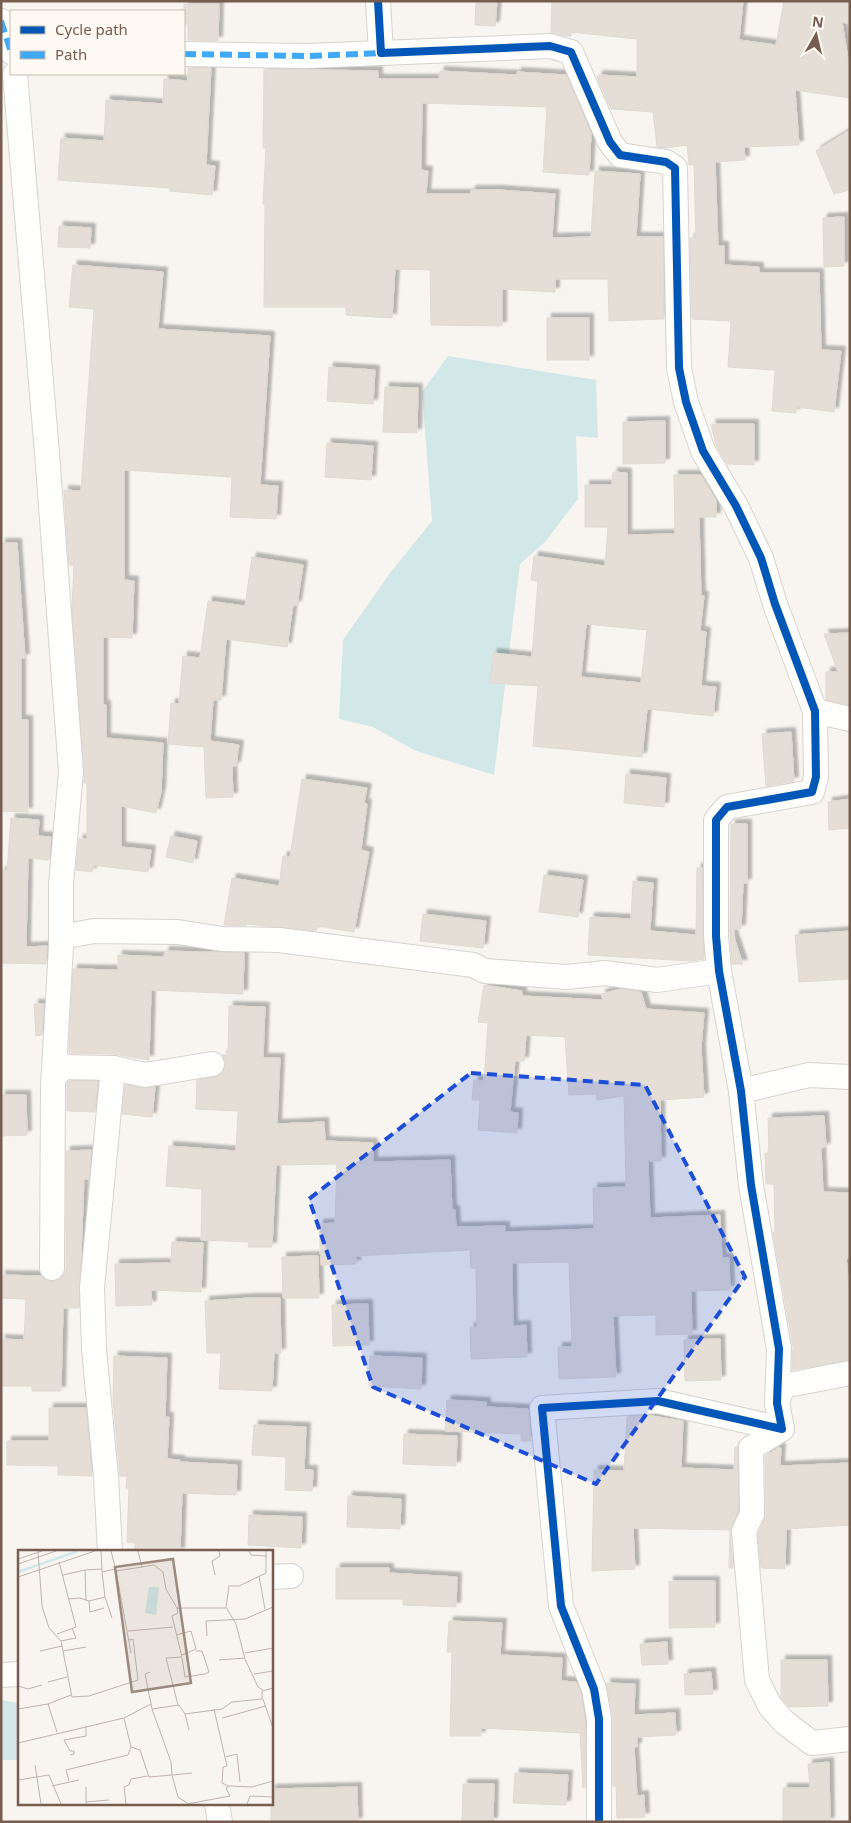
<svg xmlns="http://www.w3.org/2000/svg" width="851" height="1823" font-family="'Noto Sans',sans-serif">
<style>
.water{fill:#d2e7e8}
.building{fill:#e5ded7;stroke:#e1d8d2;fill-rule:evenodd;filter:url(#shadow)}
.lines{fill:none;stroke-linecap:round;stroke-linejoin:round}
.minor-casing{stroke:#d8d2cd;stroke-width:26}
.minor{stroke:#fefefd;stroke-width:24}
.quiet{stroke:#3fa9f5;stroke-width:6;stroke-dasharray:12 6;stroke-linecap:butt}
.cycleway-casing{stroke:#fefaf3;stroke-width:11}
.cycleway{stroke:#0057b8;stroke-width:8}
.marked{fill:#1d4ed8;fill-opacity:0.2;stroke:#1d4ed8;stroke-width:4;stroke-dasharray:10 6;stroke-linejoin:round}
.inset-river{fill:none;stroke:#d2e7e8;stroke-width:2.5}
.inset-road{fill:none;stroke:#c0b3ab;stroke-width:1}
.view{fill:#9d8a7f;fill-opacity:0.15;stroke:#9d8a7f;stroke-width:2.5}
.inset-edge{fill:none;stroke:#775d4f;stroke-width:2.5}
</style>
<defs>
<filter id="shadow"><feDropShadow dx="4.5" dy="-4.5" stdDeviation="1" flood-color="#0004"/></filter>
</defs>
<rect width="100%" height="100%" fill="#f8f5f0"/>
<g class="water">
<polygon points="448,356 596,380 598,438 576,436 578,499 545,542 520,564 494,775 416,751 373,727 339,719 343,640 390,573 432,521 422,392"/>
<polygon points="1,1700 19,1703 19,1760 1,1760"/>
</g>
<g class="building">
<polygon points="476,1 497,1 495,26 475,25"/>
<polygon points="552,1 743,1 739,40 776,45 784,1 850,1 850,24 842,22 850,72 850,98 795,90 799,145 744,147 745,160 715,162 718,246 724,246 724,265 759,267 759,273 819,273 821,350 841,351 834,412 796,407 796,413 772,411 775,370 728,367 731,321 692,319 690,238 696,238 694,164 689,165 687,145 666,148 657,147 653,112 611,109 597,77 599,75 637,77 637,39 571,32 571,36 564,36 551,32"/>
<polygon points="184,4 219,4 218,41 188,40 188,24 184,24"/>
<polygon points="188,68 211,68 206,165 215,166 212,195 170,191 170,188 58,180 61,138 104,141 106,100 163,104 164,79 188,81"/>
<polygon points="264,69 378,71 378,79 439,79 440,71 517,75 517,72 566,75 591,133 589,175 543,172 547,107 422,103 421,170 428,171 426,194 471,194 471,190 499,190 555,194 552,238 591,237 595,171 640,174 636,237 663,237 664,319 609,321 608,279 555,279 555,292 502,289 502,326 431,325 430,270 395,269 392,318 346,315 346,307 264,307 265,205 263,204 266,148 263,148"/>
<polygon points="850,130 850,190 834,194 816,151"/>
<polygon points="844,217 844,266 824,267 823,218"/>
<polygon points="59,226 91,228 90,248 58,247"/>
<polygon points="73,265 163,272 158,329 270,336 260,485 278,486 276,519 230,517 232,477 124,470 124,580 134,581 132,638 103,637 103,705 106,705 106,738 163,743 161,792 156,813 121,806 121,847 151,850 148,872 93,865 92,872 76,870 79,839 87,839 87,783 84,783 72,607 74,565 69,565 64,490 81,491 94,309 69,307"/>
<rect x="547" y="318" width="42" height="42"/>
<polygon points="329,367 375,370 373,404 327,401"/>
<polygon points="385,387 418,388 417,433 383,432"/>
<polygon points="665,421 665,463 623,464 623,422"/>
<polygon points="711,424 754,424 754,465 727,464 716,445"/>
<polygon points="327,443 373,446 371,480 325,477"/>
<path d="M613,472L627,473V535L675,534L674,475H701L716,500V517H699L701,596H704L700,631L706,632L701,686L716,687L713,716L647,709L642,757L533,746L538,686L490,683L493,653L532,657L538,581L531,580L534,556L605,566L608,527H585V485H612ZM586,624L647,630L641,683L581,677Z"/>
<polygon points="1,543 17,543 25,658 21,658 21,720 28,720 28,812 1,811"/>
<polygon points="252,557 303,565 297,605 293,605 287,647 226,639 221,700 213,700 210,741 239,745 236,766 232,766 233,797 206,798 204,747 168,744 171,703 179,704 183,656 200,658 208,601 245,606"/>
<polygon points="850,633 850,705 826,700 826,672 838,672 824,634"/>
<polygon points="791,732 794,781 766,786 762,734"/>
<polygon points="626,774 666,778 664,807 624,803"/>
<polygon points="302,779 367,788 364,803 367,804 361,850 369,852 354,932 317,926 316,931 246,924 246,926 224,925 232,878 279,886 283,856 290,857"/>
<polygon points="850,799 850,828 829,830 828,802"/>
<polygon points="11,818 39,820 38,836 51,837 49,860 28,858 26,947 47,946 46,964 1,963 1,871 7,871"/>
<polygon points="731,824 747,824 747,883 743,883 741,929 731,929 743,964 732,964 730,935"/>
<polygon points="171,836 197,841 193,863 166,857"/>
<polygon points="697,868 702,868 704,959 691,961 588,955 590,917 631,919 633,881 653,883 650,931 696,935"/>
<polygon points="544,875 583,880 578,917 539,912"/>
<polygon points="423,914 486,921 483,948 420,941"/>
<polygon points="850,931 850,979 799,982 795,935"/>
<polygon points="165,951 244,953 243,994 151,990 149,1060 113,1054 69,1053 73,969 118,970 118,955 164,957"/>
<polygon points="484,985 522,991 522,996 603,1000 601,994 621,989 641,992 646,1009 704,1013 701,1048 704,1097 660,1100 661,1161 648,1161 650,1218 720,1215 722,1258 729,1258 730,1290 691,1291 692,1334 656,1335 656,1315 613,1316 616,1377 559,1379 558,1347 572,1347 569,1262 512,1263 513,1326 526,1325 527,1357 471,1359 470,1327 477,1327 476,1268 471,1268 470,1250 356,1256 356,1264 321,1265 319,1224 335,1223 337,1164 276,1165 272,1247 248,1247 249,1242 201,1240 202,1189 166,1186 169,1146 236,1151 238,1111 196,1109 197,1080 215,1077 225,1069 226,1062 222,1055 228,1055 229,1006 265,1007 263,1058 280,1058 277,1124 324,1122 325,1141 373,1143 373,1162 450,1160 452,1210 455,1210 456,1227 505,1226 505,1232 594,1229 593,1188 626,1187 624,1096 597,1100 596,1094 569,1095 565,1037 526,1035 524,1061 515,1061 510,1112 518,1113 517,1133 478,1130 480,1100 472,1100 474,1080 484,1081 488,1023 478,1022"/>
<polygon points="34,1004 44,1004 42,1035 36,1036"/>
<polygon points="69,1081 98,1081 95,1112 67,1111 67,1083"/>
<polygon points="125,1085 142,1088 155,1087 152,1117 122,1114"/>
<polygon points="1,1095 26,1095 27,1135 1,1136"/>
<polygon points="824,1116 826,1147 821,1148 823,1192 850,1193 850,1258 846,1258 850,1297 850,1360 792,1370 793,1347 773,1232 775,1232 774,1184 766,1184 765,1153 769,1153 768,1118"/>
<polygon points="91,1150 89,1179 84,1179 79,1308 63,1308 61,1391 32,1391 32,1386 1,1386 1,1339 24,1340 26,1299 1,1298 1,1275 42,1276 51,1282 58,1280 64,1275 66,1268 66,1151"/>
<polygon points="172,1242 203,1243 201,1292 151,1290 152,1305 116,1306 115,1264 171,1263"/>
<polygon points="318,1256 319,1298 283,1298 282,1257"/>
<polygon points="250,1298 280,1298 281,1353 274,1353 272,1391 219,1389 221,1353 207,1353 205,1301"/>
<polygon points="368,1304 369,1345 333,1346 332,1305"/>
<polygon points="720,1339 721,1380 685,1381 684,1340"/>
<polygon points="114,1356 167,1358 165,1417 169,1417 167,1459 180,1460 180,1462 237,1465 236,1495 182,1493 180,1552 135,1552 135,1543 127,1542 129,1488 126,1488 127,1476 120,1476 113,1400"/>
<polygon points="370,1356 422,1358 421,1389 369,1386"/>
<polygon points="447,1400 486,1402 486,1407 528,1409 531,1441 521,1441 521,1434 445,1431"/>
<polygon points="49,1408 86,1408 92,1476 58,1475 58,1466 7,1465 7,1441 49,1441"/>
<polygon points="646,1415 683,1421 681,1468 734,1470 735,1447 738,1447 738,1511 730,1532 733,1568 729,1568 730,1530 633,1528 635,1569 592,1571 594,1470 624,1471 627,1417"/>
<polygon points="254,1425 306,1427 304,1470 313,1470 312,1491 285,1490 286,1457 252,1455"/>
<polygon points="404,1434 457,1436 456,1466 403,1464"/>
<polygon points="778,1448 781,1448 780,1466 850,1463 850,1525 786,1529 785,1569 761,1568 758,1534 766,1514 765,1456"/>
<polygon points="348,1496 401,1499 400,1529 347,1527"/>
<polygon points="249,1515 302,1517 301,1548 248,1545"/>
<polygon points="336,1568 389,1568 389,1573 457,1577 456,1607 403,1605 403,1599 336,1599"/>
<polygon points="669,1581 715,1581 715,1627 669,1628"/>
<polygon points="449,1621 502,1623 500,1655 562,1658 561,1681 576,1682 581,1693 585,1720 585,1788 583,1788 580,1733 481,1728 481,1736 450,1736 452,1652 447,1652"/>
<polygon points="667,1642 668,1664 642,1665 640,1644"/>
<polygon points="781,1660 827,1660 828,1706 789,1707 781,1698"/>
<polygon points="711,1672 713,1694 685,1695 684,1674"/>
<polygon points="606,1683 635,1684 634,1715 675,1713 676,1735 637,1737 637,1747 634,1747 637,1796 644,1795 645,1817 617,1818 616,1786 613,1786 613,1717"/>
<polygon points="829,1762 830,1822 783,1822 783,1788 810,1788 808,1764"/>
<polygon points="515,1773 568,1775 566,1805 513,1803"/>
<polygon points="463,1784 494,1784 493,1822 462,1822"/>
<polygon points="357,1787 358,1822 271,1822 271,1789"/>
</g>
<g class="lines">
<g class="minor-casing">
<g id="minor">
<polyline points="378,1 381,53 550,46 571,52 610,142 620,155 666,162 675,168 679,368 686,402 703,451 736,506 761,558 775,604 815,711 816,777 812,792 727,807 716,820 716,936 719,971 741,1091 751,1185 779,1349 777,1403 782,1429 658,1401 542,1408 561,1606 594,1689 599,1719 599,1822"/>
<polyline points="1,21 11,52"/>
<polyline points="184,54 307,56 381,53"/>
<polyline points="15,74 47,453 71,772 61,884 61,946 53,1087 52,1268"/>
<polyline points="815,711 850,719"/>
<polyline points="61,937 94,931 178,932 222,939 279,940 473,965 485,971 567,977 605,973 657,980 719,971"/>
<polyline points="113,1068 145,1075 212,1064"/>
<polyline points="54,1077 63,1067 113,1068 92,1288 94,1349 106,1477 110,1552"/>
<polyline points="741,1091 809,1075 850,1077"/>
<polyline points="777,1403 783,1386 850,1373"/>
<polyline points="782,1429 751,1448 752,1514 744,1531 757,1680 770,1706 784,1722 812,1743 850,1739"/>
<polyline points="271,1577 291,1576"/>
<polyline points="1,1675 19,1674"/>
<polyline points="217,1804 220,1822"/>
</g>
</g>
<use href="#minor" class="minor"/>
<g class="quiet">
<polyline points="1,21 11,52"/>
<polyline points="184,54 307,56 381,53"/>
</g>
<g class="cycleway-casing">
<polyline id="cycleway" points="378,1 381,53 550,46 571,52 610,142 620,155 666,162 675,168 679,368 686,402 703,451 736,506 761,558 775,604 815,711 816,777 812,792 727,807 716,820 716,936 719,971 741,1091 751,1185 779,1349 777,1403 782,1429 658,1401 542,1408 561,1606 594,1689 599,1719 599,1822"/>
</g>
<use href="#cycleway" class="cycleway"/>
</g>
<path class="marked" d="M471,1073L645,1085L745,1277L596,1484L373,1387L309,1199Z"/>
<g transform="translate(18 1550)">
<rect width="255" height="255" fill="#f8f5f0"/>
<path d="M131,37H141L138,65L127,63Z" fill="#d2e7e8"/>
<path class="inset-river" d="M0,22L60,1"/>
<path class="inset-road" d="M20,1L24,56L31,78L43,91L54,147L71,146L120,130L115,89L111,90M83,1L84,22M93,1L98,21L124,17M120,1L124,17L136,15L145,22L148,39L159,58L160,63L154,66L164,107L148,108L160,155M231,1L233,5L249,6M0,9L24,1M0,14L38,1M67,20L84,19M98,21L113,103M45,25L67,20L68,51M197,25L194,11L202,6L201,1M241,26L247,59M0,27L77,1M51,49L62,48L71,51L87,47M71,51L72,62L86,58M159,58H208M94,68L87,47L84,22L97,19M110,81L155,77M39,84L58,77L41,12M158,85L173,81L178,99L164,105M189,86L188,71L227,69L255,57M43,91L58,88L54,78M22,101L44,96M45,101L68,97M227,103L255,98M164,108L167,127L187,124L191,122L184,101H178M201,110L227,108M132,122L127,124L133,154M236,124L255,121M30,132L49,127M0,136L10,139L24,135M245,140L240,137L227,109L218,74L208,57L211,36H221L248,23V1M245,149L255,178M0,159L30,154M134,159L153,212L154,225M196,159L209,216L205,217L204,233L210,236M167,164L171,180M204,168L248,156M39,182L30,154L53,145M0,193L106,168M52,205L56,204V201H52L46,190L68,186V176M207,207L219,204L222,232M17,215L23,254M155,225L174,223M0,230L31,225L43,254M51,231L48,220L110,205L113,197M34,236L61,230M68,252L91,250M169,253L160,247L154,225L131,227L122,200L113,197L106,168L133,154L134,159L161,155L167,164L204,159L214,152L244,149V141L255,138M68,254V237M108,254L106,237L111,235L113,229L130,226M169,254L212,246L208,238L211,236L234,237L255,231M229,254L232,246L255,247"/>
<path class="view" d="M155,9L173,133L114,142L97,17Z"/>
<rect width="255" height="255" class="inset-edge"/>
</g>
<rect width="851" height="1823" fill="none" stroke="#775d4f" stroke-width="5"/>
<rect x="10" y="10" width="175" height="65" fill="#fefaf3" stroke="#c8bbb1"/>
<rect x="20" y="26" width="25" height="8" fill="#0057b8" stroke="#c8bbb1"/>
<text x="55" y="35" font-size="15" fill="#775d4f">Cycle path</text>
<rect x="20" y="51" width="25" height="8" fill="#3fa9f5" stroke="#c8bbb1"/>
<text x="55" y="60" font-size="15" fill="#775d4f">Path</text>
<g transform="translate(816 35) rotate(8)" stroke="#fefaf3" stroke-width="4" paint-order="stroke">
<path d="M0-4L9 19L0 12L-9 19Z" fill="#775d4f"/>
<text y="-8" font-size="14" font-weight="bold" text-anchor="middle" fill="#775d4f">N</text>
</g>
</svg>
